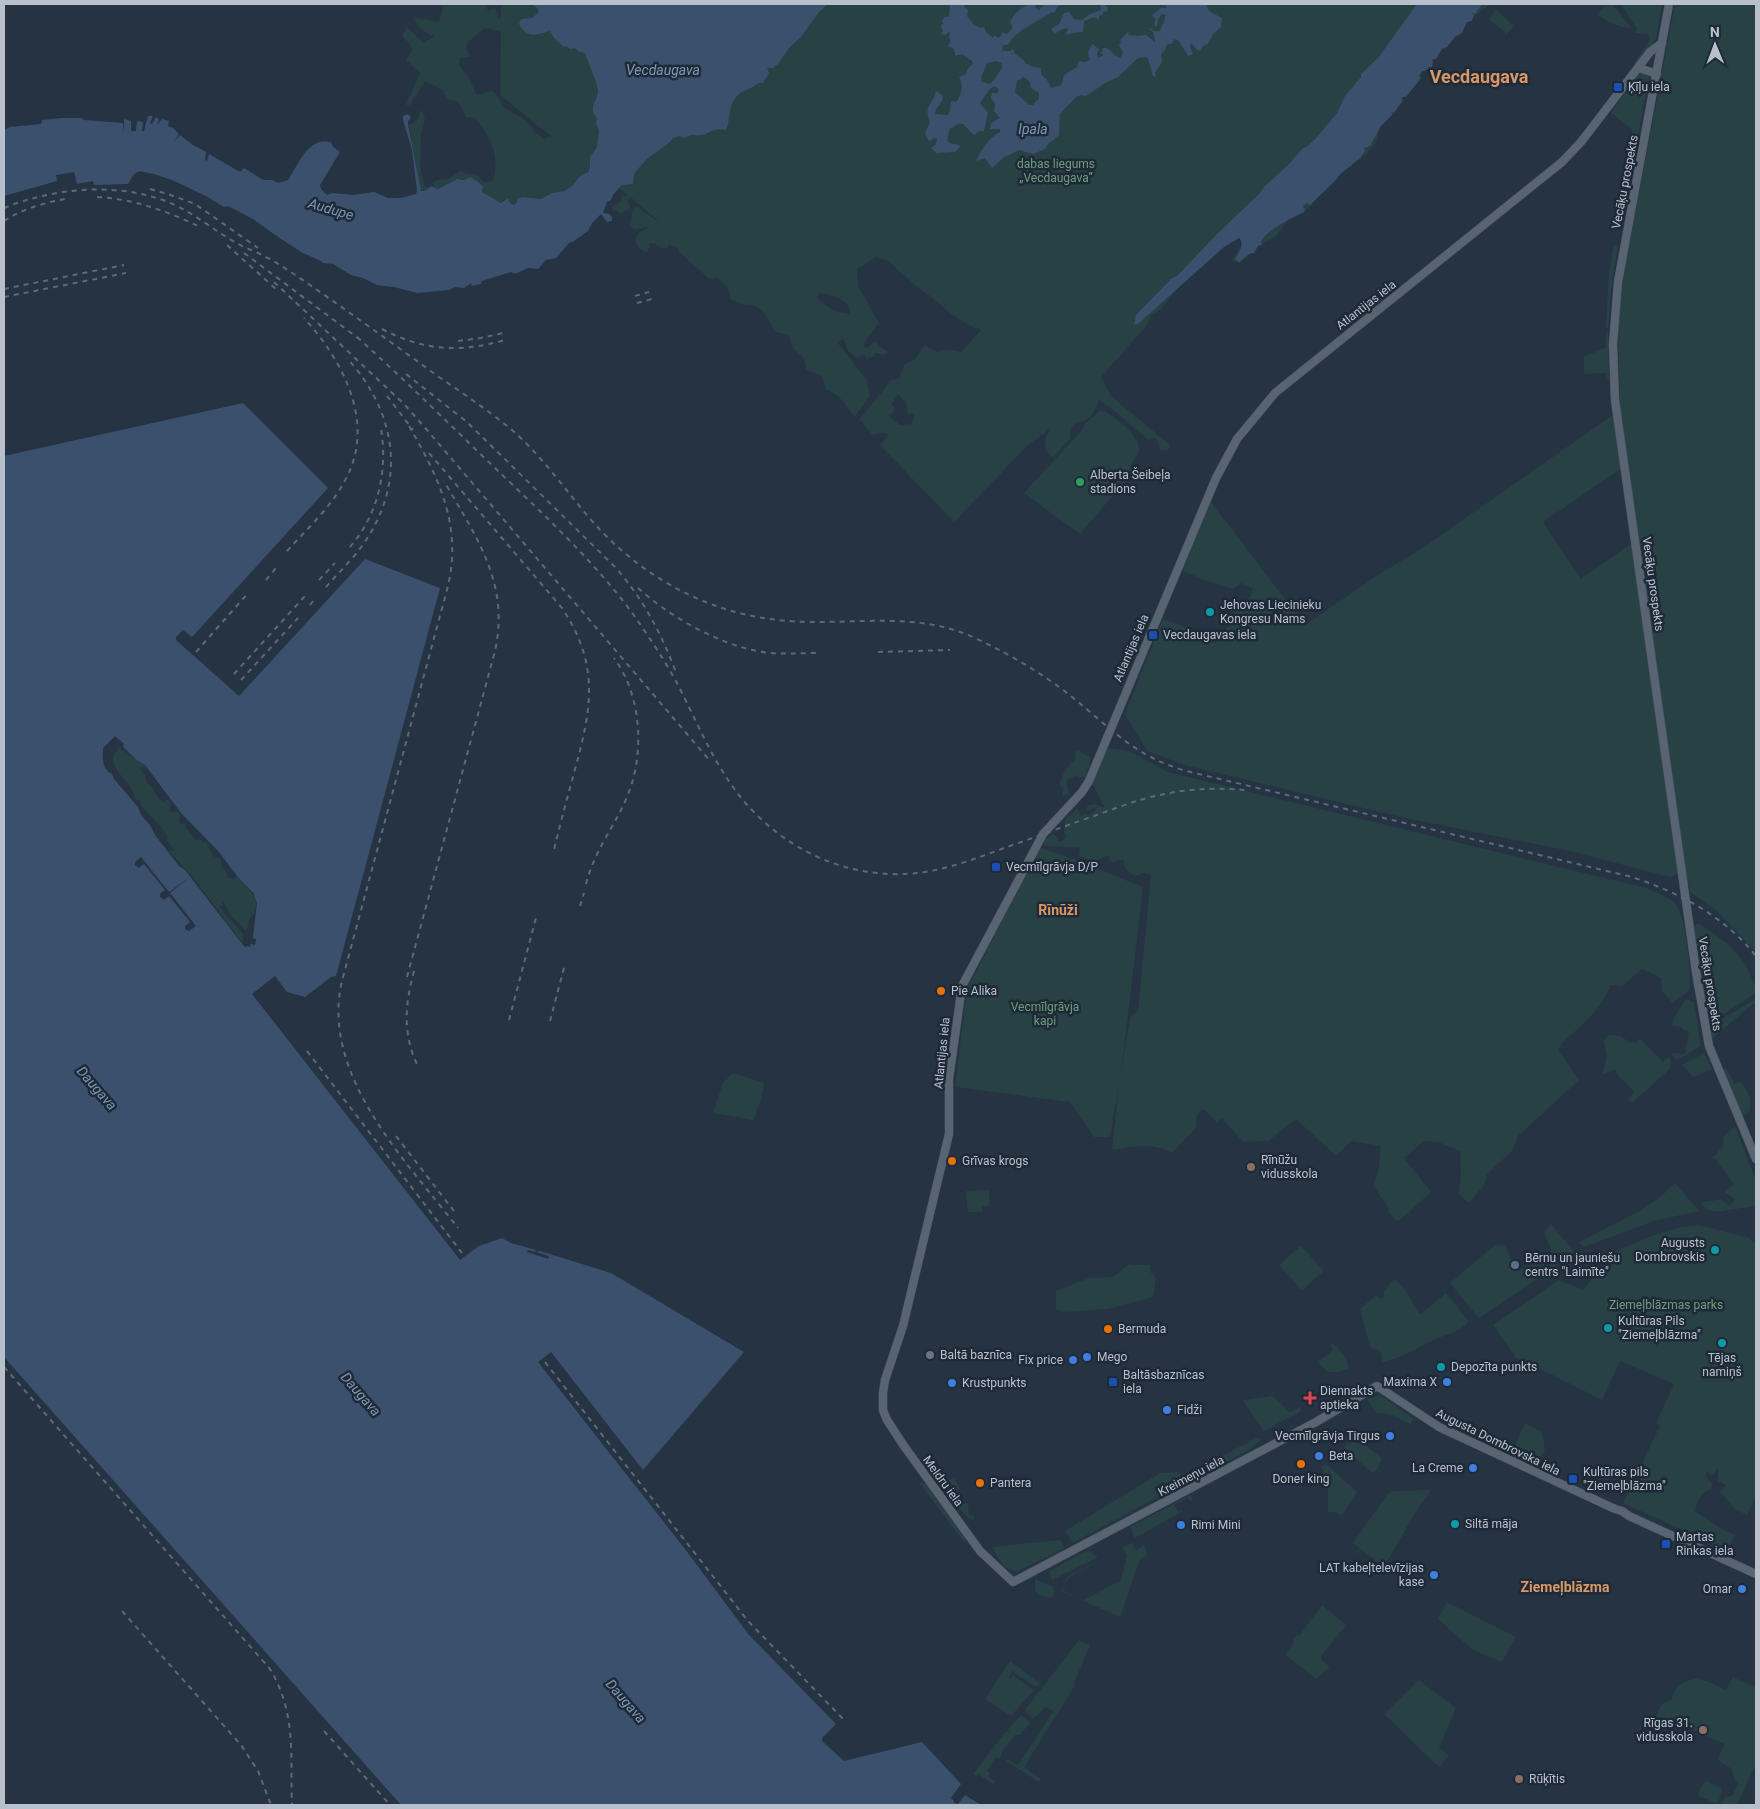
<svg xmlns="http://www.w3.org/2000/svg" width="1760" height="1809" font-family="Roboto,sans-serif">
<style>
.green{fill:#284144;fill-rule:evenodd}
.water{fill:#3b506c;fill-rule:evenodd}
.pier{fill:#263343}
.lines{fill:none;stroke-linecap:round;stroke-linejoin:round}
.major-casing{stroke:#444e5c;stroke-width:9}
.major{stroke:#596472;stroke-width:8}
.rail{stroke:#5c6979;stroke-width:2;stroke-dasharray:5 5;stroke-linecap:butt}
.transit-dot{fill:#1a4fb4;stroke:#1f2a38;stroke-width:2}
.leisure-dot{fill:#2e9e5b;stroke:#1f2a38;stroke-width:2}
.culture-dot{fill:#0f9aa8;stroke:#1f2a38;stroke-width:2}
.food-dot{fill:#e8710a;stroke:#1f2a38;stroke-width:2}
.education-dot{fill:#8d6e63;stroke:#1f2a38;stroke-width:2}
.service-dot{fill:#5c6f8a;stroke:#1f2a38;stroke-width:2}
.worship-dot{fill:#6b7280;stroke:#1f2a38;stroke-width:2}
.shop-dot{fill:#3f7fe0;stroke:#1f2a38;stroke-width:2}
.health-dot{fill:#e0444e;stroke:#1f2a38;stroke-width:2}
.labels{text-anchor:middle;stroke-width:5;stroke-linejoin:round;paint-order:stroke}
.poi-label{font-size:12px;fill:#b8c0cc;stroke:#1f2a38;text-anchor:start}
.park-label{font-size:12px;fill:#6e9e79;stroke:#1f2a38}
.street-label{font-size:12px;fill:#b8c0cc;stroke:#1f2a38}
.water-label{font-size:14px;font-style:italic;fill:#7e96b4;stroke:#1f2a38}
.neighbourhood-label{font-size:14px;font-weight:bold;fill:#d99766;stroke:#1f2a38}
.district-label{font-size:18px;font-weight:bold;fill:#d99766;stroke:#1f2a38}
</style>
<rect width="100%" height="100%" fill="#263343"/>
<g class="green">
<path d="M444,4H486L488,11L495,8L498,18L501,20V4H1491C1449,33 1427,65 1398,106L1393,108L1379,128L1376,143L1365,155L1340,175L1305,211L1287,221L1276,236L1257,247L1240,263L1233,262L1232,259L1243,243V239L1239,237L1231,239L1189,274L1161,309L1151,315L1148,324L1101,377L1111,396L1170,445V447L1167,450H1160L1159,444L1155,438L1147,439L1111,408L1105,405L1099,399C1096,411 1089,423 1075,423L1070,431V439L1055,455L1051,457C1042,443 1044,440 1051,428L1028,445L954,522L880,445L888,435L885,433L872,435L859,419C870,406 881,395 890,380L899,379L905,364L914,360L925,345L938,352C946,350 953,349 961,352L981,330L979,328H974L950,313L933,298L917,287L888,261L876,257L857,269L858,286L879,323L863,344L866,348L875,342L889,353L883,355L875,353V357H870L867,360L864,354L857,358L849,352L843,339L837,342L866,379L870,396L855,416C842,404 844,396 825,389L823,377L806,369L804,358L793,349L789,335L776,332C769,320 760,301 744,305L741,303L731,300L728,288L718,278L710,279L680,253L678,248L669,244L667,248L663,249L654,243H649L650,247L647,252C639,250 636,246 635,238L640,232L650,227L634,229L630,225L633,208L639,207L640,209L662,224L630,197L628,202L630,205L629,209L621,214L618,211L612,210L613,206L621,201L622,195L627,197L628,196L591,166L586,174L580,176L572,186L564,191L552,193L541,199L522,197L514,205L506,199L501,203L490,198L467,179H457L436,189L432,182L441,179L446,180L461,171L467,174H476L484,182L493,181C500,155 491,137 474,117H466C462,107 460,99 448,100L443,90L425,81L410,105H406L420,73L406,60L412,50L410,44L402,36L407,27L424,43L434,36C423,32 418,29 414,17L439,22ZM485,28L501,32L500,95L553,138L547,137L544,139L534,131L527,121L505,108L496,94L492,91L477,95L468,76L459,65L460,58L471,57L466,49L468,42ZM819,293C831,295 840,297 849,306L850,313C840,316 823,305 817,297ZM898,394L906,402L908,414L915,413L912,424L900,425L889,416L895,410L892,404Z"/>
<polygon points="1621,4 1662,4 1656,39 1653,43 1654,45 1636,65 1634,63 1650,40 1648,34 1635,33 1637,29"/>
<path d="M1675,4H1756V952L1717,911L1691,893L1685,870L1681,894L1678,874L1670,877L1570,851L1405,818L1184,765L1147,751L1125,714L1163,619L1214,637L1233,624L1236,614L1231,611L1234,603L1237,602L1245,606L1253,589L1241,583L1233,589L1204,580L1182,570L1211,502L1305,625L1378,575L1424,547L1620,410L1618,327L1622,283ZM1628,464L1638,539L1581,579L1543,522Z"/>
<path d="M1613,5L1631,28C1619,27 1608,23 1598,15L1605,6Z"/>
<polygon points="1496,10 1514,26 1507,34 1489,19"/>
<polygon points="1639,73 1643,73 1649,77 1628,190 1624,188 1633,134 1631,129 1611,113"/>
<path d="M421,109L425,119L421,134L420,166L425,187L428,188L425,191L420,190L409,125C418,123 419,117 421,109Z"/>
<polygon points="1614,245 1618,245 1611,290 1608,328 1606,328 1609,273"/>
<polygon points="1606,332 1608,332 1609,379 1607,379 1606,373 1584,374 1584,357 1606,347"/>
<path d="M1100,411H1104C1115,418 1139,434 1139,449C1139,454 1135,459 1132,463L1134,471L1080,534L1024,493L1083,429L1084,424Z"/>
<path d="M117,746L145,765V768L143,767L140,769L145,775L147,783L152,786C155,793 158,800 166,803L164,800H169L171,803L169,810L173,813L176,811L181,816L179,818L180,824L186,823V828L196,840H201L204,843L206,841L213,856L220,859L221,865L227,874L228,878L234,879L237,876L257,899L254,914L250,918L248,927L245,930L231,915L223,901L222,907L220,905L221,909L243,934V944L192,876L169,851L175,850L167,841V835C160,827 153,818 145,810C142,806 141,802 138,799L137,800L135,799C133,780 100,766 119,748Z"/>
<path d="M1106,748L1129,751L1168,772L1646,888C1655,892 1666,896 1674,902C1686,911 1692,976 1689,991L1672,1003L1662,991L1661,978L1642,969L1622,986L1611,985C1600,1011 1582,1025 1561,1044L1558,1050L1579,1080L1518,1136L1512,1151L1487,1174L1485,1184L1469,1203L1459,1194L1461,1174L1460,1151L1438,1142L1424,1141L1404,1158L1431,1192L1399,1221L1395,1220L1388,1212L1389,1209L1373,1185L1378,1173L1381,1146L1351,1141L1336,1156L1296,1119L1268,1141L1243,1142L1222,1118L1217,1123L1204,1109L1197,1114L1196,1128L1172,1153C1153,1142 1132,1147 1112,1150L1119,1084L1110,1137H1094L1070,1102L955,1087L966,996L969,985L1040,848L1063,855L1143,887L1121,1075L1130,1017L1138,1011L1151,875L1143,873L1136,876C1127,872 1125,869 1123,860H1117L1114,864L1110,861L1108,855C1093,863 1095,863 1079,856L1080,848C1067,846 1055,848 1043,845L1046,838L1054,834L1059,842L1063,841L1066,837L1064,831L1065,818L1071,815L1077,807L1081,816L1084,813L1089,815L1096,810L1093,808L1088,811L1086,810L1088,805L1095,804L1105,808L1091,781Z"/>
<path d="M1077,750L1090,757V766L1086,770L1088,774L1086,778L1075,776L1067,780V788L1070,795L1063,796V788L1060,786C1061,774 1068,766 1076,759L1075,753Z"/>
<path d="M1697,924H1700C1731,946 1743,952 1756,989V993L1719,1017L1706,1016L1693,928Z"/>
<polygon points="1686,999 1694,1002 1701,1046 1678,1060 1670,1053 1685,1054 1689,1031 1684,1030 1682,1027 1672,1026 1673,1020"/>
<polygon points="1756,999 1756,1006 1754,1003 1713,1038 1709,1037 1716,1022"/>
<polygon points="1608,1035 1621,1036 1630,1043 1637,1042 1640,1039 1663,1062 1668,1057 1671,1060 1670,1069 1632,1103 1628,1100 1634,1091 1618,1075 1615,1069 1602,1075 1607,1057 1604,1040"/>
<polygon points="1704,1053 1712,1069 1693,1077 1682,1065"/>
<path d="M1726,1068L1735,1084L1740,1082C1749,1092 1753,1098 1749,1112L1742,1116L1723,1070Z"/>
<path d="M733,1073L764,1083C764,1095 757,1107 754,1120L713,1113L723,1083Z"/>
<polygon points="1735,1126 1756,1181 1756,1206 1715,1212 1708,1210 1700,1203 1721,1199 1730,1206 1735,1199 1724,1192 1734,1184 1716,1160 1712,1158 1718,1153 1719,1149 1723,1148 1724,1143 1723,1137"/>
<path d="M1675,1183L1699,1211L1654,1221L1584,1247L1578,1243C1610,1225 1649,1211 1675,1183Z"/>
<polygon points="989,1190 990,1206 982,1206 982,1212 968,1212 966,1191"/>
<polygon points="1551,1224 1575,1253 1479,1318 1450,1283 1495,1245 1505,1246 1517,1271 1554,1257 1544,1232"/>
<path d="M1699,1225L1749,1238L1756,1244V1496L1747,1515L1735,1509L1720,1492L1726,1485L1718,1481V1469L1714,1474L1711,1475L1707,1472L1705,1476L1712,1483L1711,1489C1700,1492 1698,1501 1695,1511C1708,1519 1720,1529 1735,1535L1727,1550L1623,1503L1660,1426L1656,1423L1674,1384L1620,1361L1602,1400L1533,1365L1516,1358L1493,1325L1559,1280L1583,1290L1614,1252L1654,1235L1681,1227Z"/>
<polygon points="1301,1246 1324,1271 1302,1290 1279,1265 1289,1256 1297,1284 1289,1256"/>
<polygon points="1131,1263 1132,1265 1150,1265 1151,1273 1156,1278 1153,1297 1109,1309 1063,1312 1056,1309 1056,1291 1089,1278 1113,1277"/>
<path d="M1394,1279L1405,1289L1420,1315L1446,1293L1469,1322C1458,1332 1448,1334 1434,1340C1416,1348 1401,1359 1382,1362L1381,1353L1370,1347L1360,1309L1375,1296L1383,1299L1384,1291Z"/>
<path d="M1333,1343C1339,1350 1350,1359 1348,1369L1339,1372H1327L1318,1362L1333,1350L1331,1345Z"/>
<polygon points="1273,1396 1289,1412 1300,1407 1301,1411 1264,1431 1243,1401 1244,1400"/>
<polygon points="1378,1396 1385,1398 1414,1419 1410,1424 1393,1415 1376,1413 1367,1399"/>
<polygon points="1525,1423 1542,1432 1545,1449 1539,1463 1512,1451"/>
<polygon points="1354,1436 1382,1458 1378,1468 1373,1473 1343,1448"/>
<polygon points="1256,1438 1261,1439 1261,1440 1249,1450 1212,1469 1209,1463"/>
<polygon points="1326,1464 1357,1492 1342,1515 1335,1512 1328,1512 1328,1483 1321,1467"/>
<polygon points="1179,1472 1185,1482 1073,1543 1065,1531 1160,1473"/>
<polygon points="954,1478 960,1489 957,1490 961,1504 968,1503 969,1516 974,1516 974,1519 970,1520 951,1500 943,1488 947,1481"/>
<polygon points="918,1481 926,1484 963,1534 966,1542 965,1543"/>
<polygon points="1431,1490 1418,1508 1384,1567 1353,1543 1387,1495 1392,1491"/>
<polygon points="1190,1495 1193,1499 1190,1501 1188,1498 1174,1505 1178,1512 1182,1510 1183,1511 1135,1538 1131,1529 1132,1526"/>
<polygon points="1060,1540 1065,1548 1016,1572 1004,1567 992,1547"/>
<polygon points="1132,1543 1136,1550 1144,1545 1148,1554 1140,1559 1120,1617 1061,1591 1067,1577 1114,1553 1068,1578 1062,1590 1082,1601 1121,1580 1127,1555 1123,1549 1121,1548"/>
<polygon points="1088,1550 1098,1557 1052,1580 1049,1571"/>
<polygon points="1035,1579 1052,1586 1055,1591 1052,1598 1039,1595 1035,1591"/>
<polygon points="1447,1602 1516,1637 1502,1662 1473,1650 1438,1619"/>
<polygon points="1322,1605 1346,1625 1321,1656 1321,1659 1330,1667 1316,1679 1286,1655 1287,1652 1294,1642 1293,1640 1297,1635 1299,1636"/>
<polygon points="1079,1640 1090,1645 1074,1683 1076,1684 1024,1767 1041,1779 1039,1782 1006,1761 1007,1759 1018,1765 1053,1711 1046,1707 1033,1719 1025,1710"/>
<polygon points="1010,1661 1040,1683 1038,1686 1034,1686 1012,1671 1009,1677 1011,1678 1013,1676 1034,1690 1011,1716 985,1699"/>
<path d="M1733,1677L1756,1688V1763L1737,1805H1721L1726,1797L1733,1795L1738,1784L1734,1778L1732,1769L1721,1763L1718,1759L1724,1744L1680,1724L1677,1728L1655,1717L1662,1704L1672,1699C1673,1686 1689,1676 1703,1680C1711,1682 1718,1687 1726,1690Z"/>
<polygon points="1419,1680 1456,1708 1439,1748 1449,1755 1439,1767 1384,1714"/>
<polygon points="1021,1715 1030,1722 1029,1724 1020,1735 1016,1735 1002,1751 1000,1759 996,1757 987,1771 990,1773 988,1776 995,1781 994,1785 978,1774 976,1776 973,1774 1006,1731 1010,1733 1010,1731 1008,1729"/>
<path d="M1706,1781L1721,1788L1722,1793L1717,1804L1699,1796C1698,1791 1702,1784 1706,1781Z"/>
</g>
<g class="water">
<path d="M533,4H828L819,12L801,37L789,48L778,64L773,68H767L769,73L763,83H758C751,90 743,89 737,96C727,107 731,121 726,130C711,127 711,134 701,135C692,136 694,133 684,138L680,136L673,138L669,143L648,158L643,163L634,174L633,184L622,185L613,195L611,200L607,202L603,213L609,214L612,217V221L607,222L601,214L592,223L588,231L574,241L569,243L556,258L546,260L538,269L528,268L515,274L511,272L482,281L481,284L472,286L471,283L464,288L455,287L449,290L417,293L394,287L377,285L363,278L351,275L333,264L323,263L321,261L303,253L278,237L253,219L228,206L224,207L206,196L172,180L154,174L139,171L134,174L128,184L94,185L93,181L77,184L74,172L56,175L57,181L4,196V130L10,127L41,124L42,120L62,118H82L84,120L123,123L124,133V119L131,121V131H136L137,121L143,122L142,131H144L148,116H153L150,123L152,124L156,117L159,119L157,125L162,119L169,121L168,126L173,128L179,134L174,141L180,135L193,145L206,152L205,160L207,161L209,154L240,172L244,168L263,180H272L278,183L288,180C299,164 307,137 331,142L333,147L340,152L320,185L321,189L327,195L332,193L354,195L374,192L388,198H401L416,194L417,191L412,150L403,120V116L408,114L411,118L408,121V124L421,191H425L431,186L438,189L457,179L464,180L471,177L483,186L482,192L501,203L508,198L510,203L514,205L517,202V199L522,197L541,199L552,193L564,191L572,186L580,176L588,172L590,167V157L597,147L599,131L596,123L597,118C588,109 596,102 598,92C599,86 587,60 585,53L578,51L575,48L570,49L566,46L564,47L554,38L550,31C537,35 527,39 519,24L521,19L532,18L539,12L538,9Z"/>
<path d="M950,4H965L964,7L968,10L967,16L974,25L981,28L984,27L986,32L993,38L994,35L998,38L1001,36L1002,32L1007,34L1013,28L1010,23C1013,12 1025,4 1036,4L1035,7L1039,11L1040,8L1044,6V4H1064L1058,6L1054,13L1052,12C1041,20 1014,31 1008,45H1003L1002,51H1010L1013,49L1015,54L1024,60L1025,63L1033,67L1041,68V74L1047,80L1051,88L1061,85L1064,75L1077,67L1079,61L1085,62L1090,60L1088,52L1092,44L1099,49L1097,55L1099,58L1103,55L1100,52H1102L1103,48C1109,48 1111,50 1114,55L1120,58L1123,53L1119,45L1121,42L1120,40L1129,31L1128,35L1138,36L1146,35L1155,42L1153,32L1149,29V28L1154,31H1160C1161,25 1165,23 1165,16L1167,15L1162,14L1158,19L1157,26H1155L1154,24L1156,19L1152,15L1161,8H1167L1165,4H1206C1207,12 1217,15 1222,18L1221,27L1213,34L1208,44L1203,46L1200,51L1197,50L1191,43L1190,47L1193,54L1188,56L1179,41L1174,39L1172,44H1167L1165,50L1161,54L1162,62L1155,73L1156,77L1153,76L1148,59L1145,57L1138,58L1118,77L1105,83L1086,96L1081,95L1076,97L1060,114L1059,135L1047,145L1045,149L1033,154L1019,150L1003,158L992,168L985,158L976,161C982,149 988,138 1000,132V129H990L991,123L1000,118L994,111L995,104L991,98L992,93H998L999,90L995,86L990,89L980,103L988,113L984,131H979L974,135L963,124H958L950,129L947,140L950,143L959,145L960,147L955,152L936,153L931,148L936,144L937,138H934L930,141L928,140L925,133L930,122C923,106 932,106 936,91L943,96C943,104 935,107 935,114L947,115L950,111L951,101L956,102C962,94 964,86 959,77L966,74L968,68L973,64L972,61L962,54L955,56C955,49 954,49 948,46L951,40L949,38L950,31L945,35L941,34L943,31L941,26L943,23L942,21L945,17H949ZM996,61L1002,63V67C1001,70 994,81 990,84L982,82L981,78L987,63ZM1024,77L1030,82L1031,88L1039,93V98L1033,105H1029L1015,92L1017,81Z"/>
<polygon points="1100,4 1105,4 1105,6 1108,7 1107,11 1103,12 1103,14 1099,16 1099,19 1094,17 1084,21 1083,32 1072,33 1068,35 1065,33 1068,30 1067,28 1060,30 1055,34 1051,29 1059,24 1064,13 1069,12 1074,19 1082,20 1090,14 1101,10"/>
<path d="M1417,4H1482L1475,14L1471,12L1474,15L1472,21L1467,22L1462,33L1455,37L1447,47L1442,49L1436,59H1433L1432,68L1421,72L1419,76L1421,78L1406,97H1402L1401,99L1403,100L1394,113L1391,112L1393,114L1381,126L1370,146L1364,148L1365,151L1360,158L1339,175L1336,180L1310,205L1307,203L1303,206L1305,210L1304,212C1292,218 1267,229 1261,242L1262,245L1258,246L1254,253L1249,254L1239,262L1235,259C1239,253 1245,244 1239,238L1224,247L1139,323L1134,325L1136,315L1171,279L1178,275L1217,234L1259,194L1265,186L1290,163L1302,149L1309,145L1318,136L1337,113L1345,96L1361,77V74L1378,58Z"/>
<path d="M243,403L328,488L192,637L183,630L176,637V640L239,696L365,559L440,588L336,976L331,977L305,997L287,992L275,976L252,994L460,1260L479,1246L502,1238L511,1243L536,1250L535,1252L528,1250L527,1252L548,1259L549,1256L536,1252L540,1251L611,1273L744,1352L643,1470L551,1352L538,1362L685,1549L749,1635L836,1724L822,1738V1741L844,1761L922,1742L961,1784L951,1798L954,1801V1803L958,1804L965,1795L981,1805H401L4,1357V456ZM115,736L124,744L123,747L137,760L145,765L181,813L219,852L237,876L254,894L257,903L253,937V938L256,939L255,945L251,944L250,946L251,947L246,946V948L243,945L185,870L179,866L155,835L150,825L141,815L138,807L114,779L112,774C101,769 103,758 103,748Z"/>
</g>
<polygon class="pier" points="141,857 169,892 191,876 170,893 196,926 189,931 185,929 185,926 190,922 169,896 164,900 160,897 160,894 165,890 144,864 139,868 135,865 135,862"/>
<g class="lines">
<g class="major-casing">
<g id="major">
<polyline points="1669,4 1618,282 1613,344 1615,400 1696,972 1709,1046 1756,1159"/>
<polyline points="1662,43 1650,52 1581,142 1562,162 1275,393 1237,439 1216,478 1089,781 1082,792 1043,834 962,986 949,1079 949,1134 903,1326 885,1380 883,1393 883,1410 887,1420 904,1446 980,1551 1013,1582 1316,1422 1377,1386 1439,1427 1615,1509 1622,1511 1629,1516 1756,1574"/>
<polyline points="1639,68 1657,74"/>
</g>
</g>
<use href="#major" class="major"/>
<g class="rail">
<polyline points="150,189 168,194 195,204 258,248"/>
<path d="M97,197C134,199 167,211 200,227"/>
<path d="M4,208C56,187 122,181 175,205C196,215 214,230 233,241C243,247 254,251 264,256C276,262 286,269 297,276C345,309 392,343 439,377C464,394 489,411 512,430C542,456 566,491 592,521C623,556 660,583 703,601C739,616 777,622 816,622C867,622 920,615 968,635C1001,649 1044,674 1072,697C1112,729 1134,756 1186,771L1632,877C1680,893 1724,916 1756,956"/>
<path d="M4,221C24,208 47,202 70,198"/>
<polyline points="227,245 277,290"/>
<polyline points="244,253 362,341"/>
<polyline points="274,282 404,404 427,430 711,762"/>
<polyline points="4,289 124,265"/>
<polyline points="635,296 649,292"/>
<polyline points="4,297 126,273"/>
<polyline points="637,303 652,299"/>
<path d="M382,329C424,351 460,353 505,340"/>
<path d="M357,337C404,379 449,424 495,468C543,514 593,560 633,614C649,637 666,662 679,687C703,734 721,782 760,818C796,852 841,872 890,874C932,876 969,861 1007,847C1036,837 1065,826 1094,816C1117,808 1141,798 1165,794C1192,788 1219,788 1246,790"/>
<polyline points="458,341 481,338 503,333"/>
<path d="M406,374L467,422L616,568C644,600 662,635 677,675"/>
<polyline points="387,396 413,430"/>
<path d="M409,426C439,478 462,525 448,586L342,981C320,1074 405,1160 458,1228"/>
<path d="M429,453L562,608C601,666 591,711 574,773C567,799 560,824 554,850"/>
<path d="M350,547C378,515 388,471 381,429"/>
<path d="M287,551C306,530 329,509 343,484C378,426 344,362 304,318"/>
<polyline points="266,580 276,568"/>
<polyline points="319,580 335,563"/>
<path d="M326,587C340,571 357,555 368,537C407,475 394,410 347,358"/>
<path d="M638,588C669,616 716,643 757,651C777,655 798,653 819,653"/>
<polyline points="310,605 313,601"/>
<polyline points="196,652 249,592"/>
<polyline points="878,652 950,650"/>
<polyline points="234,674 306,595"/>
<polyline points="241,680 298,618"/>
<path d="M586,884C595,849 614,828 627,797C645,754 642,696 614,658"/>
<polyline points="580,906 584,893"/>
<path d="M414,971C405,1004 402,1036 419,1068"/>
<path d="M407,977L495,651C510,583 476,537 444,481"/>
<polyline points="509,1020 537,914"/>
<polyline points="550,1021 565,964"/>
<polyline points="307,1051 462,1253"/>
<polyline points="396,1136 457,1215"/>
<polyline points="545,1362 748,1621 846,1722"/>
<path d="M4,1367L270,1669C297,1714 290,1756 292,1805"/>
<polyline points="122,1611 241,1745 258,1771 271,1805"/>
<polyline points="324,1731 390,1805"/>
</g>
</g>
<g class="transit-dot">
<rect x="1613" y="82" width="10" height="10" rx="2.5"/>
<rect x="1148" y="630" width="10" height="10" rx="2.5"/>
<rect x="991" y="862" width="10" height="10" rx="2.5"/>
<rect x="1108" y="1377" width="10" height="10" rx="2.5"/>
<rect x="1568" y="1474" width="10" height="10" rx="2.5"/>
<rect x="1661" y="1539" width="10" height="10" rx="2.5"/>
</g>
<circle class="leisure-dot" cx="1080" cy="482" r="5"/>
<g class="culture-dot">
<circle cx="1210" cy="612" r="5"/>
<circle cx="1715" cy="1250" r="5"/>
<circle cx="1608" cy="1328" r="5"/>
<circle cx="1722" cy="1343" r="5"/>
<circle cx="1441" cy="1367" r="5"/>
<circle cx="1455" cy="1524" r="5"/>
</g>
<g class="food-dot">
<circle cx="941" cy="991" r="5"/>
<circle cx="952" cy="1161" r="5"/>
<circle cx="1108" cy="1329" r="5"/>
<circle cx="1301" cy="1464" r="5"/>
<circle cx="980" cy="1483" r="5"/>
</g>
<g class="education-dot">
<circle cx="1251" cy="1167" r="5"/>
<circle cx="1703" cy="1730" r="5"/>
<circle cx="1519" cy="1779" r="5"/>
</g>
<circle class="service-dot" cx="1515" cy="1265" r="5"/>
<circle class="worship-dot" cx="930" cy="1355" r="5"/>
<g class="shop-dot">
<circle cx="1087" cy="1357" r="5"/>
<circle cx="1073" cy="1360" r="5"/>
<circle cx="1447" cy="1382" r="5"/>
<circle cx="952" cy="1383" r="5"/>
<circle cx="1167" cy="1410" r="5"/>
<circle cx="1390" cy="1436" r="5"/>
<circle cx="1319" cy="1456" r="5"/>
<circle cx="1473" cy="1468" r="5"/>
<circle cx="1181" cy="1525" r="5"/>
<circle cx="1434" cy="1575" r="5"/>
<circle cx="1742" cy="1589" r="5"/>
</g>
<path class="health-dot" d="M1307.5 1390.5h5v5h5v5h-5v5h-5v-5h-5v-5h5z"/>
<g class="labels">
<g class="poi-label">
<text x="1628" y="91">Ķīļu iela</text>
<text x="1090" y="479">Alberta Šeibeļa<tspan x="1090" dy="14">stadions</tspan></text>
<text x="1220" y="609">Jehovas Liecinieku<tspan x="1220" dy="14">Kongresu Nams</tspan></text>
<text x="1163" y="639">Vecdaugavas iela</text>
<text x="1006" y="871">Vecmīlgrāvja D/P</text>
<text x="951" y="995">Pie Alika</text>
<text x="1261" y="1164">Rīnūžu<tspan x="1261" dy="14">vidusskola</tspan></text>
<text x="962" y="1165">Grīvas krogs</text>
<text x="1705" y="1247" text-anchor="end">Augusts<tspan x="1705" dy="14">Dombrovskis</tspan></text>
<text x="1525" y="1262">Bērnu un jauniešu<tspan x="1525" dy="14">centrs "Laimīte"</tspan></text>
<text x="1618" y="1325">Kultūras Pils<tspan x="1618" dy="14">"Ziemeļblāzma"</tspan></text>
<text x="1118" y="1333">Bermuda</text>
<text x="940" y="1359">Baltā baznīca</text>
<text x="1097" y="1361">Mego</text>
<text x="1722" y="1362" text-anchor="middle">Tējas<tspan x="1722" dy="14">namiņš</tspan></text>
<text x="1063" y="1364" text-anchor="end">Fix price</text>
<text x="1451" y="1371">Depozīta punkts</text>
<text x="1123" y="1379">Baltāsbaznīcas<tspan x="1123" dy="14">iela</tspan></text>
<text x="1437" y="1386" text-anchor="end">Maxima X</text>
<text x="962" y="1387">Krustpunkts</text>
<text x="1320" y="1395">Diennakts<tspan x="1320" dy="14">aptieka</tspan></text>
<text x="1177" y="1414">Fidži</text>
<text x="1380" y="1440" text-anchor="end">Vecmīlgrāvja Tirgus</text>
<text x="1329" y="1460">Beta</text>
<text x="1463" y="1472" text-anchor="end">La Creme</text>
<text x="1583" y="1476">Kultūras pils<tspan x="1583" dy="14">"Ziemeļblāzma"</tspan></text>
<text x="1301" y="1483" text-anchor="middle">Doner king</text>
<text x="990" y="1487">Pantera</text>
<text x="1465" y="1528">Siltā māja</text>
<text x="1191" y="1529">Rimi Mini</text>
<text x="1676" y="1541">Martas<tspan x="1676" dy="14">Rinkas iela</tspan></text>
<text x="1424" y="1572" text-anchor="end">LAT kabeļtelevīzijas<tspan x="1424" dy="14">kase</tspan></text>
<text x="1732" y="1593" text-anchor="end">Omar</text>
<text x="1693" y="1727" text-anchor="end">Rīgas 31.<tspan x="1693" dy="14">vidusskola</tspan></text>
<text x="1529" y="1783">Rūķītis</text>
</g>
<g class="park-label">
<text x="1056" y="168">dabas liegums<tspan x="1056" dy="14">„Vecdaugava”</tspan></text>
<text x="1045" y="1011">Vecmīlgrāvja<tspan x="1045" dy="14">kapi</tspan></text>
<text x="1666" y="1309">Ziemeļblāzmas parks</text>
</g>
<g class="street-label">
<text transform="translate(1625 182) rotate(-79)" y="4">Vecāķu prospekts</text>
<text transform="translate(1366 305) rotate(-38)" y="4">Atlantijas iela</text>
<text transform="translate(1653 584) rotate(82)" y="4">Vecāķu prospekts</text>
<text transform="translate(1131 648) rotate(-67)" y="4">Atlantijas iela</text>
<text transform="translate(1710 984) rotate(81)" y="4">Vecāķu prospekts</text>
<text transform="translate(942 1053) rotate(-84)" y="4">Atlantijas iela</text>
<text transform="translate(1498 1442) rotate(26)" y="4">Augusta Dombrovska iela</text>
<text transform="translate(1191 1476) rotate(-28)" y="4">Kreimeņu iela</text>
<text transform="translate(943 1481) rotate(54)" y="4">Meldru iela</text>
</g>
<g class="water-label">
<text x="663" y="75">Vecdaugava</text>
<text x="1033" y="134">Ipala</text>
<text transform="translate(331 209) rotate(16)" y="5">Audupe</text>
<text transform="translate(97 1088) rotate(49)" y="5">Daugava</text>
<text transform="translate(361 1394) rotate(49)" y="5">Daugava</text>
<text transform="translate(626 1701) rotate(49)" y="5">Daugava</text>
</g>
<g class="neighbourhood-label">
<text x="1058" y="915">Rīnūži</text>
<text x="1565" y="1592">Ziemeļblāzma</text>
</g>
<g class="district-label">
<text x="1479" y="83">Vecdaugava</text>
</g>
</g>
<rect width="1760" height="1809" fill="none" stroke="#b8c0cc" stroke-width="10"/>
<g transform="translate(1715 45) rotate(359)" stroke="#1f2a38" stroke-width="4" paint-order="stroke">
<path d="M0-4L9 19L0 12L-9 19Z" fill="#b8c0cc"/>
<text y="-8" font-size="14" font-weight="bold" text-anchor="middle" fill="#b8c0cc">N</text>
</g>
</svg>
